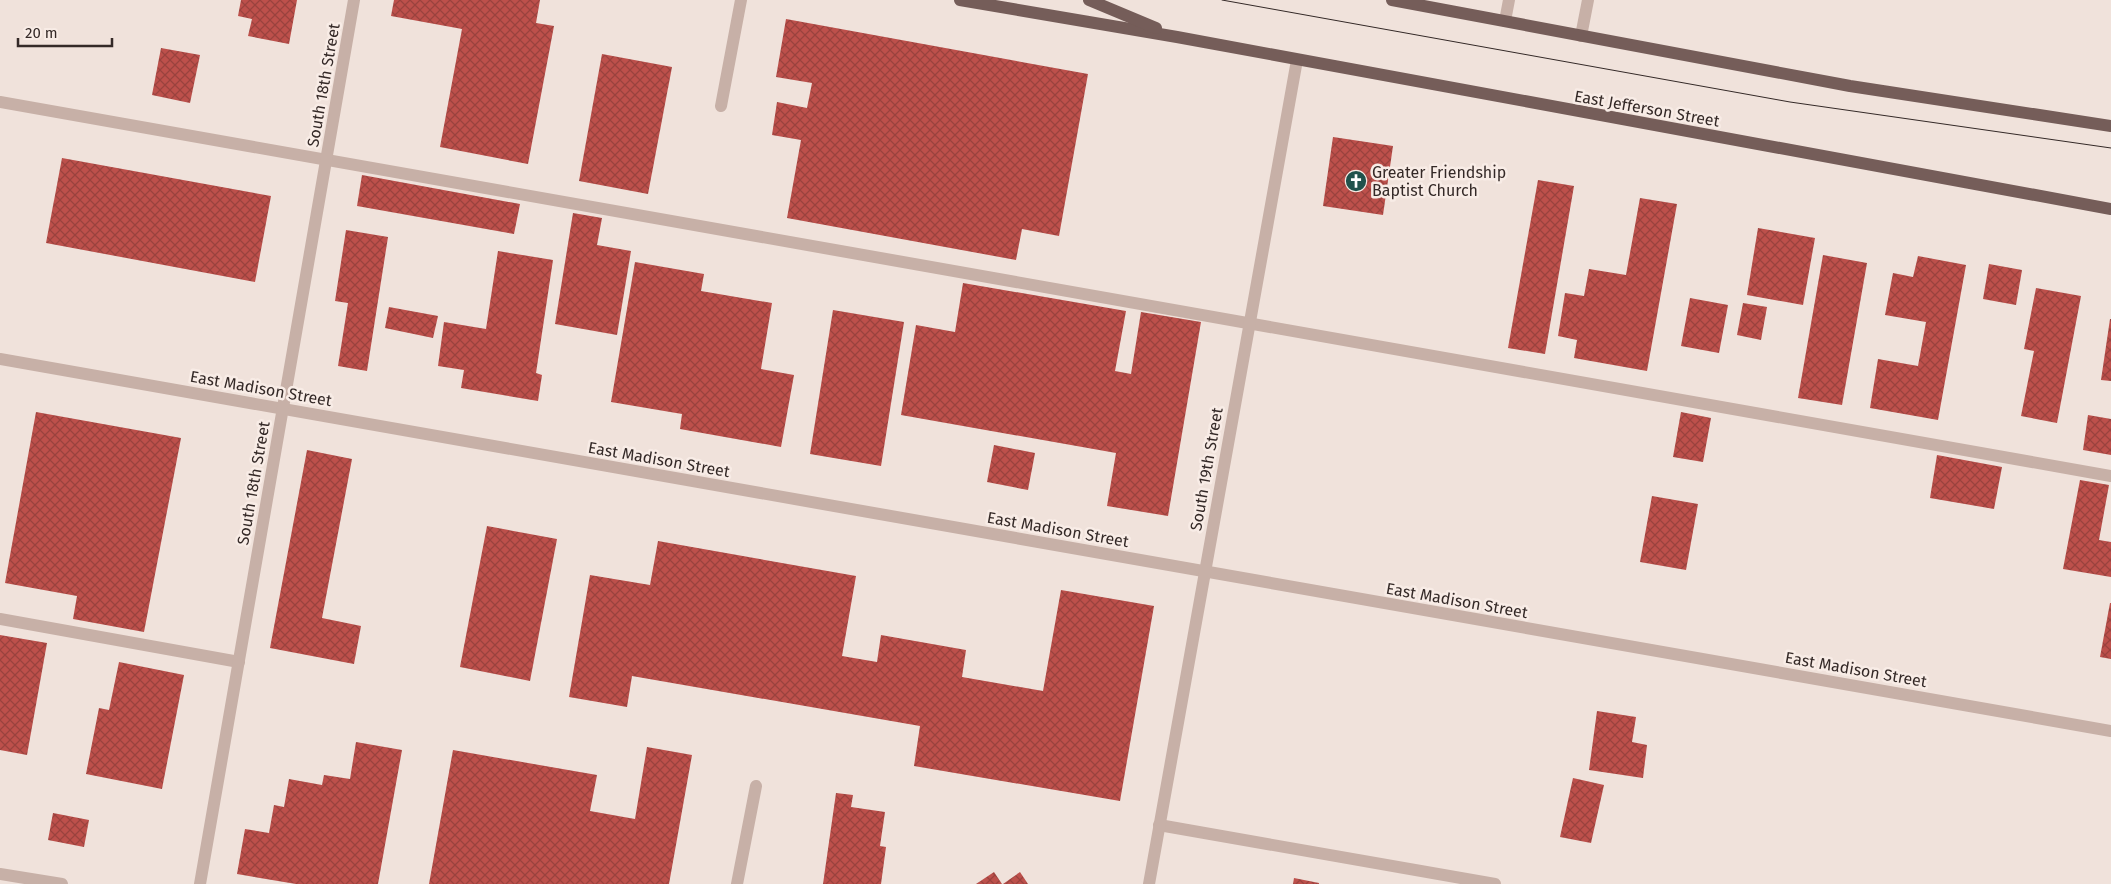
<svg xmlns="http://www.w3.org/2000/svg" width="2111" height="884" font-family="'Fira Sans',sans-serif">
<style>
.building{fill:url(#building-cross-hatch)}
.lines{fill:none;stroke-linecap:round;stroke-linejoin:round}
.minor{stroke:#c7b0a7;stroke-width:12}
.major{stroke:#755d59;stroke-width:12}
.tram{stroke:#342927;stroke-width:1}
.labels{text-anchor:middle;stroke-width:5;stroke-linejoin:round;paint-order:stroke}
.street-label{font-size:16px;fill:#342927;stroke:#f8ece6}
.poi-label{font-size:16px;fill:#342927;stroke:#f8ece6;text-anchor:start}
</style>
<defs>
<pattern id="building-cross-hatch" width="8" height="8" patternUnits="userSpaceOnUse" patternTransform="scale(1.25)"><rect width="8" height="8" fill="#bd504b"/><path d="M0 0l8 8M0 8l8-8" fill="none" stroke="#9a423e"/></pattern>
</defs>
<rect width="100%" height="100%" fill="#f0e2db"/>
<g class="building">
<polygon points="241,0 297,0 289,44 248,36 252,19 238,16"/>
<polygon points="394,0 540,0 536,23 554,26 528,164 440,147 462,29 391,16"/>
<polygon points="786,19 1088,74 1059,236 1022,229 1016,260 787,218 801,140 772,135 777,102 807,108 812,83 776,77"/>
<polygon points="161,48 200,55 190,103 152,95"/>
<polygon points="602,54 672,67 648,194 579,181"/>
<polygon points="1333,137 1393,146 1383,215 1323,206"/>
<polygon points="62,158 271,196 255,282 46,243"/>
<polygon points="362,175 520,204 514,234 357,206"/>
<polygon points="1538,180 1574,186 1545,354 1508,348"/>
<polygon points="1640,198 1677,204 1647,371 1574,358 1577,340 1558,336 1565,293 1584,296 1589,269 1626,275"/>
<polygon points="573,213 602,218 597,245 631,251 617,335 555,324"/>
<polygon points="1758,228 1815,238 1803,305 1747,295"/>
<polygon points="346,230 388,237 367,371 338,366 348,303 335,301"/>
<polygon points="498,251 553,260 536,373 542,375 538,401 461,388 464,370 438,366 444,322 486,329"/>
<polygon points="1823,255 1867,263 1842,405 1798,398"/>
<polygon points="1918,256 1966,265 1938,420 1870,408 1878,359 1918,366 1926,322 1885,315 1893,273 1913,277"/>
<polygon points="635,262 704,274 701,291 772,303 761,369 794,375 781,447 680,429 682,414 611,402"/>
<polygon points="1989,264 2022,270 2016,305 1983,299"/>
<polygon points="963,283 1126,311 1115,371 1131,374 1141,312 1201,322 1168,516 1107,506 1116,453 901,415 916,325 955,332"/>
<polygon points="2036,288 2081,296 2057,423 2021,416 2034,351 2024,349"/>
<polygon points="1690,298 1728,305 1719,353 1681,346"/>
<polygon points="1743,303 1767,307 1761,340 1737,335"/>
<polygon points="389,307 438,316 433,338 385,328"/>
<polygon points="833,310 904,322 881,466 810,454"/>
<polygon points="2110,319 2111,319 2111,381 2101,380"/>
<polygon points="36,412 181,438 144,632 73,619 77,596 5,583"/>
<polygon points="1681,412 1711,418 1703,462 1673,457"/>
<polygon points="2088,415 2111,419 2111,455 2083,450"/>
<polygon points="994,445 1035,453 1028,490 987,482"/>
<polygon points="307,450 352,459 322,618 361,626 354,664 270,648"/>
<polygon points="1937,455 2002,467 1994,509 1930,498"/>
<polygon points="2080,480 2109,485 2099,540 2111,542 2111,577 2063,569"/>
<polygon points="1652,496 1698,504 1686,570 1640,562"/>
<polygon points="487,526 557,539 530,681 460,667"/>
<polygon points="658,541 856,576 842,656 877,662 881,635 966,650 962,677 1043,691 1061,590 1154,606 1120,801 914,766 920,726 632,676 627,707 569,697 590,575 650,585"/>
<polygon points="2110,603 2111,603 2111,659 2100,657"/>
<polygon points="0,635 47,643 27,755 0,750"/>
<polygon points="119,662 184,675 162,789 86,774 99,708 109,710"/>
<polygon points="1597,711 1636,717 1632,742 1647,745 1643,778 1589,770"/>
<polygon points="356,742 402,750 378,884 296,884 237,874 245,829 269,833 274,805 284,807 289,779 322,785 324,775 350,779"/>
<polygon points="647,747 692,755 669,884 429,884 453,750 597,775 590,811 635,819"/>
<polygon points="1573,778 1604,785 1591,843 1560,837"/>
<polygon points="836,793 853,795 851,807 885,812 880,846 886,847 881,884 823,884"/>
<polygon points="53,813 89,820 84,847 48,840"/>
<polygon points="994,872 1002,884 976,884"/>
<polygon points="1020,872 1028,884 1003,884"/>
<polygon points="1294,878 1319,883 1319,884 1293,884"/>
</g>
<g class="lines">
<g class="minor">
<polyline points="1505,21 1509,0"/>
<polyline points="1581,36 1588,0"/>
<polyline points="0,102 2111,476"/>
<polyline points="721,106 741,0"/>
<polyline points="0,359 2111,731"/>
<polyline points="0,619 239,662"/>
<polyline points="1159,825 1495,884"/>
<polyline points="0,874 62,884"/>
<polyline points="200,884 354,0"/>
<polyline points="737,884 756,786"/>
<polyline points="1149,884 1297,60"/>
</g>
<g class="major">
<polyline points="960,0 1177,37 2111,209"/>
<polyline points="1089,0 1156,28"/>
<polyline points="1392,0 1850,86 2111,126"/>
</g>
<polyline class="tram" points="1222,0 1790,102 2111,148"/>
</g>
<defs>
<g id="church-disc" transform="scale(1.125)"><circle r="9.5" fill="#20524c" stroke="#f8ece6"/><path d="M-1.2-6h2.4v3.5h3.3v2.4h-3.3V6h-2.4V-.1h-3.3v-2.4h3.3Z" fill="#fff"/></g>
</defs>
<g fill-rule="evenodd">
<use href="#church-disc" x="1356" y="181"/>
</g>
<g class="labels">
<g class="street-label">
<text transform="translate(323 85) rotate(-80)" y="6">South 18th Street</text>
<text transform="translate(1647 108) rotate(10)" y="6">East Jefferson Street</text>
<text transform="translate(261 388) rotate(10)" y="6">East Madison Street</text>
<text transform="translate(659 459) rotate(10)" y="6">East Madison Street</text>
<text transform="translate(1206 469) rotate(-80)" y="6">South 19th Street</text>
<text transform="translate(253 483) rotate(-80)" y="6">South 18th Street</text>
<text transform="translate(1058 529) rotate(10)" y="6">East Madison Street</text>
<text transform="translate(1457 600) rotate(10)" y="6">East Madison Street</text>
<text transform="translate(1856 669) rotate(10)" y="6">East Madison Street</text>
</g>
<g class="poi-label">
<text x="1372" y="178">Greater Friendship<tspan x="1372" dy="18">Baptist Church</tspan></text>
</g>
</g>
<path d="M18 38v8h94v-8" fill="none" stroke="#342927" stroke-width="2.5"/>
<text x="25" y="38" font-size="15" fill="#342927" stroke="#f8ece6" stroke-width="4" paint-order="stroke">20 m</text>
</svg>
